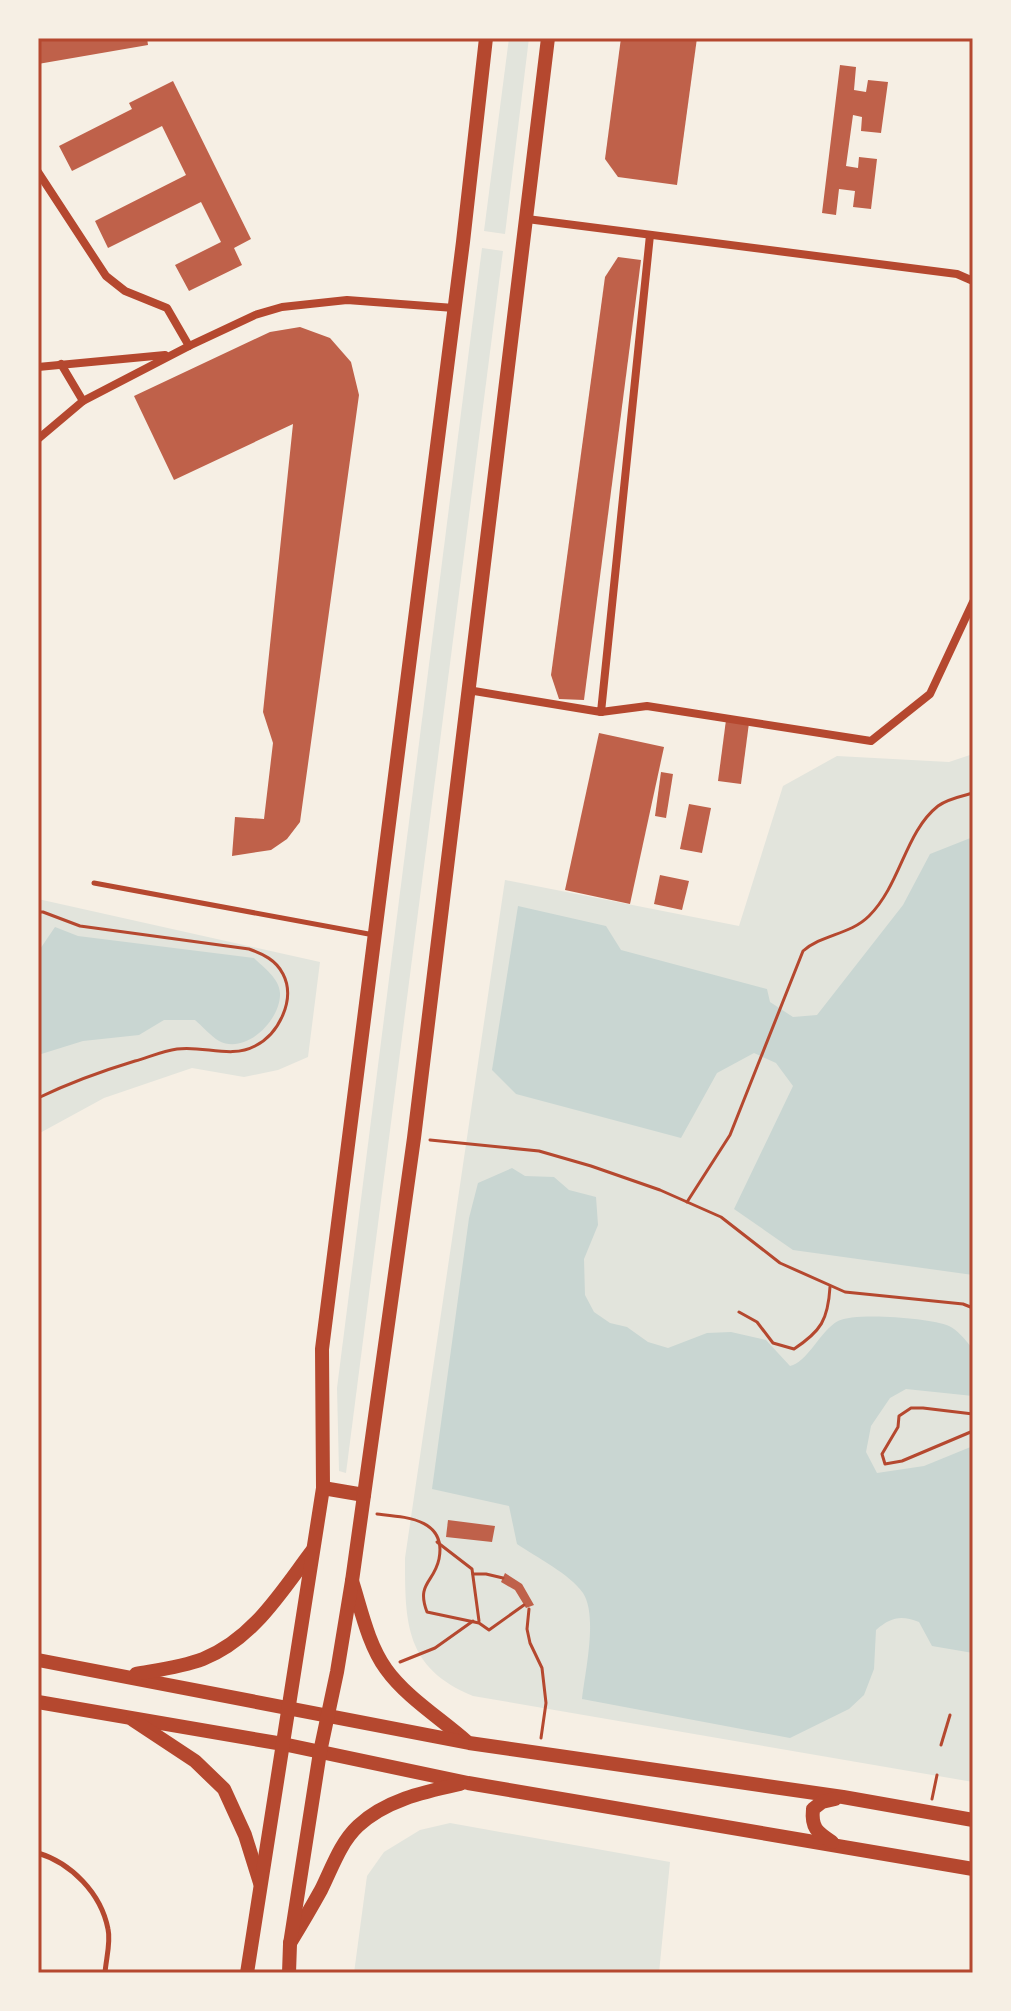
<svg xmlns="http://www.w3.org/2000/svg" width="1011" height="2011" font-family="Helvetica,sans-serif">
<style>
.green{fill:#e2e4dc}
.water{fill:#c9d6d2}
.building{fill:#bf614a}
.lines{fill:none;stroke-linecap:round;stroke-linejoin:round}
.path{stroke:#b5482f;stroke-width:3}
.service{stroke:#b5482f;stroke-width:5}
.minor{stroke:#b5482f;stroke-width:8}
.secondary{stroke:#b5482f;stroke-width:14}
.primary{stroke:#b5482f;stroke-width:14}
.neatline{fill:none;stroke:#b5482f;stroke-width:3}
</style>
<rect width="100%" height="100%" fill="#f6efe4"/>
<g class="green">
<polygon points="509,38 529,38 505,234 484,231"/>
<polygon points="482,248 503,251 346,1473 339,1471 337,1388"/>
<path d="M973,754V1782L473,1696C405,1668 405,1623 405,1558L505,880L739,926L783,786L837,756L949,762Z"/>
<polygon points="38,899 320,962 308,1057 278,1070 244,1077 192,1068 104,1098 38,1134"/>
<polygon points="450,1823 670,1862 659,1973 354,1973 367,1876 384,1852 420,1830"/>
</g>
<g class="water">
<polygon points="973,837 973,1275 793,1250 734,1209 793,1086 776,1063 754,1053 717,1073 681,1138 516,1094 492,1070 518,906 606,926 621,950 767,989 770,1002 793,1017 817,1015 903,905 930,854"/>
<path d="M55,927L78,936L254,958C264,968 279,978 280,993C281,1020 246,1055 219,1041C211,1036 202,1026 195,1020H164L139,1035L83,1041L38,1055V952Z"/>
<path d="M512,1168L525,1176L554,1177L569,1190L596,1197L598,1225L584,1259L585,1295L594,1312L610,1323L627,1327L648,1342L668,1348L707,1333L731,1332L766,1340L790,1366C807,1363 820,1331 838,1321C855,1312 931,1318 949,1326C956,1329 966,1340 971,1347C977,1359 973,1383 973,1396L906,1389L890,1398L871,1426L866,1452L877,1473L924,1466L973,1446V1653L932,1646L919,1622C901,1615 891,1617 876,1630L874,1669L864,1695L849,1709L790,1738L582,1699C585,1672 598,1616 583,1593C570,1574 536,1557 517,1544L509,1506L432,1489L469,1218L478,1183Z"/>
</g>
<g class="building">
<polygon points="38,38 147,38 148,45 38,64"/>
<polygon points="621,38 697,38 677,185 618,177 605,159"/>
<polygon points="840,65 856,67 854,90 866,92 868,80 888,82 881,133 861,131 862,117 853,115 846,166 858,168 859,157 877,159 871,209 853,207 855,191 839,189 836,215 822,213"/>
<polygon points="173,81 251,239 234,248 242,265 189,291 175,265 221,242 201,202 108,248 95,221 186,175 162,126 72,171 59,146 132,109 129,103"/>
<polygon points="618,257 641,260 584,700 559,699 551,675 605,277"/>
<polygon points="300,327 330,338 351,362 359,395 300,822 287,839 271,850 232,856 235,817 264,819 273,743 263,712 293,424 174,480 134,396 270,332"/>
<polygon points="726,720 749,723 741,784 718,781"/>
<polygon points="599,733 664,747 630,904 565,890"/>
<polygon points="661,772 673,774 666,818 655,816"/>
<polygon points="689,804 711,808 702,853 680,849"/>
<polygon points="660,875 689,881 682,910 654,904"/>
<polygon points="448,1520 495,1526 492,1542 446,1537"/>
<polygon points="505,1573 522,1584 534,1605 526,1608 515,1590 501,1582"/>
</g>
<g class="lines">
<g class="path">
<path d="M38,912H43L80,926L249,949C263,954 276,960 283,974C296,999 279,1034 255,1046C231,1059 203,1045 177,1049C163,1051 149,1057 135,1061C102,1071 69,1083 38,1098"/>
<polyline points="430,1140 539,1151 591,1166 660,1190 721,1217 780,1263 845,1292 963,1304 973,1308"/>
<path d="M687,1202L730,1135L803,951C822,934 850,935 869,916C901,884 905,832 938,806C947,799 962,796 973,793"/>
<path d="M739,1312L757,1322L773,1343L794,1349C821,1331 828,1320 830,1287"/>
<polyline points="973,1414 923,1408 911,1408 899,1416 898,1427 882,1454 885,1464 902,1461 973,1431"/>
<path d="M377,1514C404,1517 447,1518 439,1559C434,1583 416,1583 427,1612L479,1623L489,1630L524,1605"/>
<polyline points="437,1542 472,1569 479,1621"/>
<polyline points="473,1574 486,1574 503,1578"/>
<polyline points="529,1609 527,1629 530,1643 542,1668 546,1703 541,1738"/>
<polyline points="400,1662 435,1648 473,1621"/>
<polyline points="941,1745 950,1715"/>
<polyline points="932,1799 937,1775"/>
</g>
<g class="service">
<polyline points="94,883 374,935"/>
<path d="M38,1853C71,1863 101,1893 108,1929C111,1942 106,1959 105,1973"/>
</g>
<g class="minor">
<polyline points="38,172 106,276 125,291 167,308 189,346"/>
<polyline points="527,219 957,274 973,281"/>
<polyline points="61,364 83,401"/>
<polyline points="38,367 165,355"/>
<polyline points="38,439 83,401 189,346 255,315 282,307 347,300 454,308"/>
<polyline points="468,690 601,712 650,235"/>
<polyline points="601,712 647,706 871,741 930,694 973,602"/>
</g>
<g class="secondary">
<path d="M352,1581C361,1609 368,1644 386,1669C406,1697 440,1718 466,1741"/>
<polyline points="38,1660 469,1743 843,1797 973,1820"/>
<path d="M136,1674C158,1670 182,1667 203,1659C253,1639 281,1592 312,1551"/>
<polyline points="38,1702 283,1744 468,1783 973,1869"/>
<polyline points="133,1720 195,1761 224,1789 245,1835 260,1883"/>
<path d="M832,1842C817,1832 811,1828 813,1809L822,1802L835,1799"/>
<path d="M290,1943C301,1925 311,1908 321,1890C332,1868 340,1843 358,1826C386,1800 424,1792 460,1784"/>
</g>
<g class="primary">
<polyline points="323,1488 364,1495"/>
<polyline points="247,1973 323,1488 322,1349 463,242 486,38"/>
<polyline points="289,1973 290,1944 320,1752 337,1672 352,1581 414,1138 548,38"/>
</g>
</g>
<rect width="1011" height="2011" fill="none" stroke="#f6efe4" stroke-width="80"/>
<rect x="40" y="40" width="931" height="1931" class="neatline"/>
</svg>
